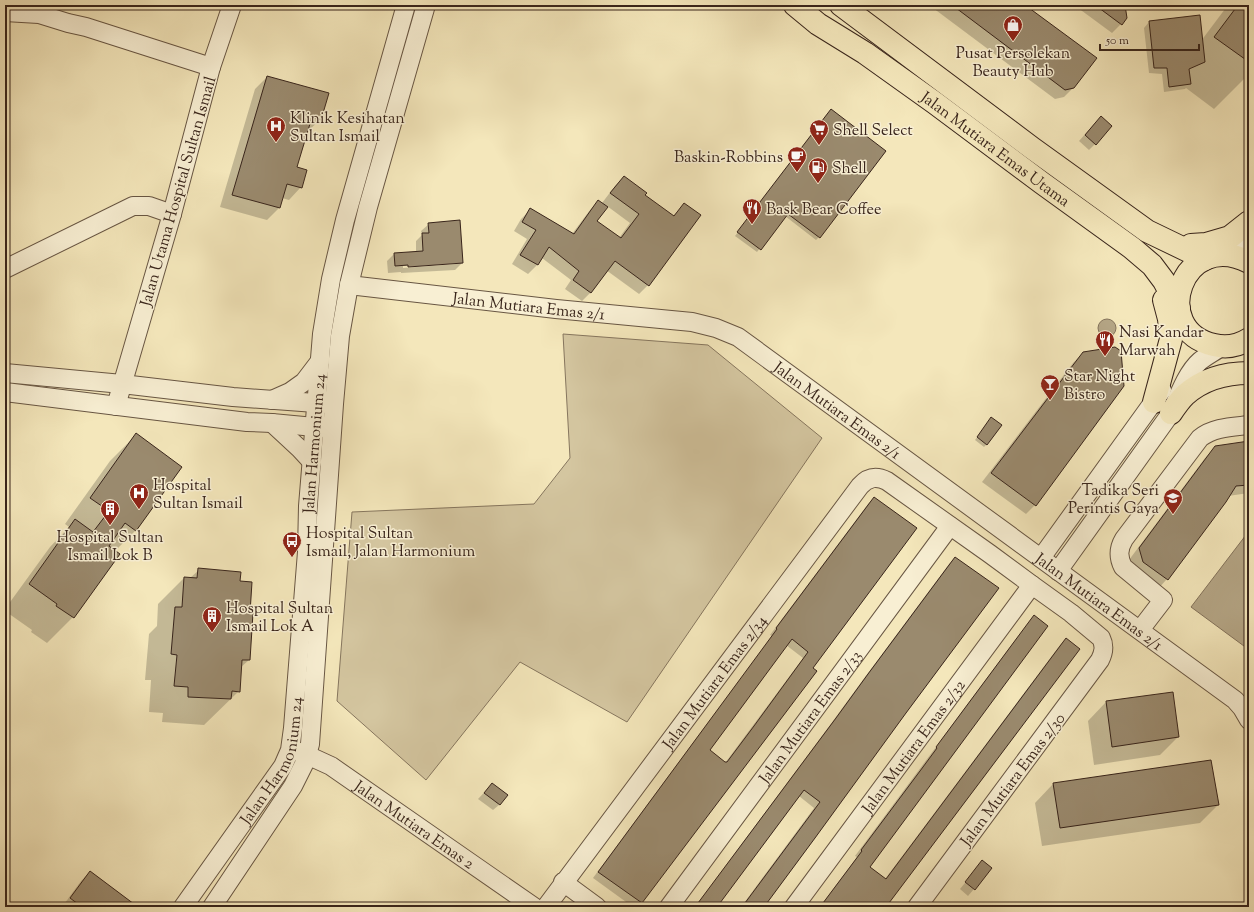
<svg xmlns="http://www.w3.org/2000/svg" width="1254" height="912" font-family="'Sorts Mill Goudy',serif">
<style>
.green{fill:#d4c6a0;stroke:#86765e}
.water{fill:#b4a585;stroke:#83725b}
.shadow{fill:#0003;fill-rule:evenodd}
.building{fill:#9a8a6e;stroke:#39251b;fill-rule:evenodd}
.lines{fill:none;stroke-linecap:round;stroke-linejoin:round}
.minor-casing{stroke:#685643;stroke-width:20}
.major-casing{stroke:#39251b;stroke-width:24}
.minor{stroke:#f8efd3;stroke-width:18}
.major{stroke:#f4e7bb;stroke-width:22}
.labels{text-anchor:middle;stroke-width:3;stroke-linejoin:round;paint-order:stroke}
.poi-label{font-size:16px;fill:#39251b;stroke:#f8efd3;text-anchor:start}
.street-label{font-size:16px;fill:#39251b;stroke:#f8efd3}
</style>
<rect width="100%" height="100%" fill="#f4e7bb"/>
<filter id="stains"><feTurbulence type="fractalNoise" baseFrequency=".005" numOctaves="4"/><feColorMatrix values="0 0 0 0 .2 0 0 0 0 .09 0 0 0 0 .02 0 0 0 .5 -.17"/></filter>
<radialGradient id="worn" r=".72"><stop offset=".6" stop-color="#630" stop-opacity="0"/><stop offset="1" stop-color="#630" stop-opacity=".3"/></radialGradient>
<polygon class="green" points="563,334 708,345 822,438 627,722 520,662 426,780 337,701 352,512 534,504 570,458"/>
<g class="water">
<circle cx="1107" cy="328" r="9"/>
<polygon points="1249,531 1249,649 1248,649 1191,607"/>
</g>
<g class="shadow">
<polygon points="929,5 1024,5 1074,87 1064,97 1055,99"/>
<polygon points="1074,5 1124,5 1121,24 1112,33"/>
<polygon points="1228,5 1249,5 1249,74 1214,109 1186,88 1185,89 1164,92 1162,74 1149,73 1144,28 1149,22 1201,41"/>
<polygon points="267,77 321,119 308,131 307,131 296,168 301,187 289,200 282,198 279,208 267,220 220,207 255,89"/>
<polygon points="828,113 819,237 816,240 785,216 757,252 735,236"/>
<polygon points="1095,123 1095,144 1089,150 1079,141"/>
<path d="M624,177L644,196L673,216L684,204L648,285L639,294L606,270L591,292L582,301L565,289L571,280L542,258L537,265L528,274L512,264L527,239L514,231L521,219L530,210L572,234L590,210L599,201L602,203L615,186ZM607,206L630,223L619,238L596,221Z"/>
<path d="M429,224L462,263L455,270L401,273V272L388,273L387,261L394,254L416,253V241L422,235L421,231ZM456,262V264L403,268V266Z"/>
<polygon points="1083,353 1035,505 1026,514 982,482 1073,363"/>
<polygon points="989,421 987,444 984,447 975,440"/>
<polygon points="136,435 181,467 135,531 115,551 118,554 73,617 47,643 31,632 32,630 5,611 5,609 50,547 69,527 65,524 110,461"/>
<polygon points="1249,442 1249,493 1228,496 1167,579 1157,590 1129,560 1205,458 1216,447"/>
<path d="M874,498L811,668L815,671L641,903L637,907H633L593,878L772,636L770,635L868,504ZM786,645L803,658L725,763L708,750Z"/>
<polygon points="955,558 762,907 741,907 814,808 799,796 716,907 695,907 830,725 862,681 949,564"/>
<polygon points="199,570 239,582 249,614 249,660 240,668 239,691 204,725 162,722 163,713 149,712 151,680 145,680 149,634 157,626 158,604 184,578 190,578"/>
<polygon points="1028,623 868,867 885,879 1060,645 1066,639 885,907 820,907 857,857 855,856"/>
<polygon points="1106,702 1178,737 1160,755 1094,765 1088,721"/>
<polygon points="1210,761 1218,805 1200,823 1042,846 1035,803 1053,784"/>
<polygon points="492,784 499,805 493,810 478,799"/>
<polygon points="982,862 991,869 968,896 960,889"/>
<polygon points="90,872 135,907 62,907 81,881"/>
</g>
<g class="building">
<polygon points="952,5 1025,5 1097,58 1074,88 1065,90"/>
<polygon points="1095,5 1125,5 1127,18 1122,25"/>
<polygon points="1238,5 1249,5 1249,62 1214,37"/>
<polygon points="1200,15 1205,62 1189,69 1191,84 1169,87 1167,68 1154,68 1149,21"/>
<polygon points="267,76 329,93 321,120 312,117 297,167 307,170 302,188 287,184 280,208 232,195"/>
<polygon points="831,109 886,151 820,238 788,214 761,250 737,232"/>
<polygon points="1101,116 1112,126 1096,145 1085,135"/>
<polygon points="624,176 647,193 645,195 674,216 684,203 701,215 649,286 615,261 591,293 573,280 579,271 549,247 538,265 520,255 536,230 522,222 530,208 574,234 598,200 608,207 597,221 621,238 639,214 610,193"/>
<polygon points="460,220 463,263 408,267 408,265 395,266 394,253 423,251 422,233 429,233 428,223"/>
<polygon points="1115,347 1121,351 1124,386 1036,506 991,473 1083,352"/>
<polygon points="991,417 1002,425 987,445 977,437"/>
<polygon points="136,433 182,467 136,531 125,523 109,546 120,554 74,618 56,606 57,604 29,584 75,519 93,532 109,511 90,498"/>
<polygon points="1249,441 1249,485 1236,486 1226,502 1168,580 1143,562 1139,548 1215,446"/>
<path d="M874,497L917,528L813,668L817,671L642,903L598,872L777,629L776,628ZM792,639L808,652L754,726L727,762H725L710,750Z"/>
<polygon points="955,557 999,588 906,713 815,838 764,907 742,907 820,802 804,790 717,907 695,907 836,718 868,674"/>
<polygon points="198,568 241,572 240,581 252,582 250,613 253,613 250,660 242,660 240,692 232,691 231,699 188,697 188,687 174,686 177,655 171,654 175,607 182,607 184,577 197,578"/>
<polygon points="1034,615 1048,626 870,867 886,879 1066,638 1080,649 886,907 820,907 862,851 861,850 923,767 937,748 936,747"/>
<polygon points="1173,692 1179,737 1112,747 1106,701"/>
<polygon points="1211,760 1219,805 1060,828 1053,783"/>
<polygon points="492,783 508,795 500,805 484,793"/>
<polygon points="982,860 992,868 975,890 965,882"/>
<polygon points="90,871 138,907 82,907 70,898"/>
</g>
<g class="lines">
<g class="minor-casing">
<g id="minor">
<polyline points="5,12 39,14 68,23 86,27 211,67 172,214 116,406"/>
<polyline points="211,67 232,5"/>
<polyline points="1229,255 1249,242"/>
<polyline points="5,269 133,206 149,206 172,214"/>
<path id="s1" d="M349,285L556,309L692,322L716,328L738,337L1235,700L1242,708L1249,720"/>
<polyline points="5,373 122,384 233,397 329,404"/>
<polyline points="5,392 247,422 272,423 325,428"/>
<polyline points="272,400 290,392 304,382 320,361"/>
<polyline points="272,423 300,449 312,462"/>
<polyline points="1041,558 1162,390"/>
<path d="M1058,571L1171,413C1178,397 1187,372 1200,361C1206,356 1214,352 1221,347"/>
<path d="M1140,630L1163,600L1123,567C1118,557 1118,549 1124,539L1200,438C1214,427 1232,427 1249,425"/>
<path id="s2" d="M296,751L307,755L331,766L534,907"/>
<polyline points="563,882 597,907"/>
<path id="s3" d="M183,907L283,766L290,750L293,728L307,552L308,506L322,334L331,279L345,220L406,5"/>
<polyline points="212,907 293,786 305,762 310,744 334,404 340,336 349,285 368,207 426,5"/>
<path id="s4" d="M546,907L860,486C868,477 877,476 887,481L990,554L1032,585L1071,613L1101,638C1105,646 1104,652 1100,660L917,907"/>
<path id="s5" d="M669,907L950,526"/>
<path id="s6" d="M794,907L1032,585"/>
</g>
</g>
<g class="major-casing">
<g id="major">
<path id="s7" d="M795,5L818,24L865,53L935,103L1042,183L1132,248L1152,265L1164,281L1179,309"/>
<polyline points="841,5 1032,148 1147,231 1205,259"/>
<polyline points="1191,245 1206,244 1230,237 1249,222"/>
<path d="M1249,262C1182,228 1148,330 1214,345C1226,348 1238,346 1249,339"/>
<polyline points="1154,402 1171,339 1169,319 1164,300"/>
<path d="M1171,413C1175,407 1180,400 1185,395C1203,379 1225,373 1249,373"/>
</g>
</g>
<use href="#minor" class="minor"/>
<use href="#major" class="major"/>
</g>
<defs>
<g id="shop-pin" transform="scale(1)"><path d="M0 17L-7.5 6A9.5 9.5 0 1 1 7.5 6Z" fill="#8f2418" stroke="#f8efd3"/><path d="M-5-2.5h2.3a2.7 3.5 0 0 1 5.4 0H5L5.5 6h-11ZM-1.5-2.5h3a1.5 2.3 0 0 0-3 0Z" fill="#fff"/></g>
<g id="hospital-pin" transform="scale(1)"><path d="M0 17L-7.5 6A9.5 9.5 0 1 1 7.5 6Z" fill="#8f2418" stroke="#f8efd3"/><path d="M-5-5h3v3.5h4V-5h3V5h-3V1.5h-4V5h-3Z" fill="#fff"/></g>
<g id="supermarket-pin" transform="scale(1)"><path d="M0 17L-7.5 6A9.5 9.5 0 1 1 7.5 6Z" fill="#8f2418" stroke="#f8efd3"/><path d="M-6-5.5h2.5l.6 2H6L4.5 2H-2.5L-4.4-4H-6ZM-1.5 3.2a1.3 1.3 0 1 0 .1 0ZM3 3.2a1.3 1.3 0 1 0 .1 0Z" fill="#fff"/></g>
<g id="cafe-pin" transform="scale(1)"><path d="M0 17L-7.5 6A9.5 9.5 0 1 1 7.5 6Z" fill="#8f2418" stroke="#f8efd3"/><path d="M-5.5-4.5H6V0H3Q3 3.5 0 3.5H-2.5Q-5.5 3.5-5.5 0ZM3-3.2v2h1.7v-2ZM-6 4.5H4V6H-6Z" fill="#fff"/></g>
<g id="fuel-pin" transform="scale(1)"><path d="M0 17L-7.5 6A9.5 9.5 0 1 1 7.5 6Z" fill="#8f2418" stroke="#f8efd3"/><path d="M-5.5-6h7V0h2V4h1.3V-2.5L3-4.5l.8-.8L6-3V5H2.5V1h-1V6h-7ZM-4.2-4.7v3.2H.2V-4.7Z" fill="#fff"/></g>
<g id="restaurant-pin" transform="scale(1)"><path d="M0 17L-7.5 6A9.5 9.5 0 1 1 7.5 6Z" fill="#8f2418" stroke="#f8efd3"/><path d="M-5-6h1v4h1v-4h1v4h1v-4h1v5L-1.5 .5V6h-2V.5L-5-1ZM5-6V6H3V1.5H1.5Q1.5-4 5-6Z" fill="#fff"/></g>
<g id="bar-pin" transform="scale(1)"><path d="M0 17L-7.5 6A9.5 9.5 0 1 1 7.5 6Z" fill="#8f2418" stroke="#f8efd3"/><path d="M-6-5H6L.8 .8V4.5H3.5V6h-7V4.5H-.8V.8Z" fill="#fff"/></g>
<g id="school-pin" transform="scale(1)"><path d="M0 17L-7.5 6A9.5 9.5 0 1 1 7.5 6Z" fill="#8f2418" stroke="#f8efd3"/><path d="M0-5L7-2L0 1L-7-2ZM-4 1L0 2.5L4 1V4Q0 6-4 4Z" fill="#fff"/></g>
<g id="building-pin" transform="scale(1)"><path d="M0 17L-7.5 6A9.5 9.5 0 1 1 7.5 6Z" fill="#8f2418" stroke="#f8efd3"/><path d="M-4-6H4V6H1V3H-1V6H-4ZM-2.5-4.3h1.7v1.8h-1.7ZM.8-4.3h1.7v1.8H.8ZM-2.5-1h1.7V.8h-1.7ZM.8-1h1.7V.8H.8Z" fill="#fff"/></g>
<g id="bus-pin" transform="scale(1)"><path d="M0 17L-7.5 6A9.5 9.5 0 1 1 7.5 6Z" fill="#8f2418" stroke="#f8efd3"/><path d="M-5-6H5V4H4V6H2V4H-2V6H-4V4H-5ZM-3.5-4V0h7V-4ZM-3.5 1.2v1.5H-2V1.2ZM2 1.2v1.5H3.5V1.2Z" fill="#fff"/></g>
</defs>
<g fill-rule="evenodd">
<use href="#shop-pin" x="1013" y="25"/>
<use href="#hospital-pin" x="276" y="126"/>
<use href="#supermarket-pin" x="819" y="129"/>
<use href="#cafe-pin" x="797" y="156"/>
<use href="#fuel-pin" x="818" y="167"/>
<use href="#restaurant-pin" x="752" y="208"/>
<use href="#restaurant-pin" x="1105" y="340"/>
<use href="#bar-pin" x="1050" y="384"/>
<use href="#hospital-pin" x="139" y="493"/>
<use href="#school-pin" x="1173" y="498"/>
<use href="#building-pin" x="110" y="509"/>
<use href="#bus-pin" x="292" y="541"/>
<use href="#building-pin" x="212" y="616"/>
</g>
<g class="labels">
<g class="poi-label">
<text x="1013" y="58" text-anchor="middle">Pusat Persolekan<tspan x="1013" dy="18">Beauty Hub</tspan></text>
<text x="290" y="123">Klinik Kesihatan<tspan x="290" dy="18">Sultan Ismail</tspan></text>
<text x="833" y="135">Shell Select</text>
<text x="783" y="162" text-anchor="end">Baskin-Robbins</text>
<text x="832" y="173">Shell</text>
<text x="766" y="214">Bask Bear Coffee</text>
<text x="1119" y="337">Nasi Kandar<tspan x="1119" dy="18">Marwah</tspan></text>
<text x="1064" y="381">Star Night<tspan x="1064" dy="18">Bistro</tspan></text>
<text x="153" y="490">Hospital<tspan x="153" dy="18">Sultan Ismail</tspan></text>
<text x="1159" y="495" text-anchor="end">Tadika Seri<tspan x="1159" dy="18">Perintis Gaya</tspan></text>
<text x="306" y="538">Hospital Sultan<tspan x="306" dy="18">Ismail, Jalan Harmonium</tspan></text>
<text x="110" y="542" text-anchor="middle">Hospital Sultan<tspan x="110" dy="18">Ismail Lok B</tspan></text>
<text x="226" y="613">Hospital Sultan<tspan x="226" dy="18">Ismail Lok A</tspan></text>
</g>
<g class="street-label">
<text dy="6" stroke="none"><textPath href="#s7" startOffset="247">Jalan Mutiara Emas Utama</textPath></text>
<text transform="translate(177 191) rotate(-74)" y="6">Jalan Utama Hospital Sultan Ismail</text>
<text dy="6" stroke="none"><textPath href="#s1" startOffset="181">Jalan Mutiara Emas 2/1</textPath></text>
<text dy="6" stroke="none"><textPath href="#s1" startOffset="517">Jalan Mutiara Emas 2/1</textPath></text>
<text dy="6" stroke="none"><textPath href="#s3" startOffset="498">Jalan Harmonium 24</textPath></text>
<text dy="6" stroke="none"><textPath href="#s1" startOffset="841">Jalan Mutiara Emas 2/1</textPath></text>
<text dy="6" stroke="none"><textPath href="#s4" startOffset="281">Jalan Mutiara Emas 2/34</textPath></text>
<text dy="6" stroke="none"><textPath href="#s5" startOffset="237">Jalan Mutiara Emas 2/33</textPath></text>
<text dy="6" stroke="none"><textPath href="#s6" startOffset="200">Jalan Mutiara Emas 2/32</textPath></text>
<text dy="6" stroke="none"><textPath href="#s3" startOffset="174">Jalan Harmonium 24</textPath></text>
<text transform="translate(1012 779) rotate(-53)" y="6">Jalan Mutiara Emas 2/30</text>
<text dy="6" stroke="none"><textPath href="#s2" startOffset="140">Jalan Mutiara Emas 2</textPath></text>
</g>
</g>
<rect width="1254" height="912" fill="none" stroke="#f4e7bb" stroke-width="20"/>
<rect x="6" y="6" width="1242" height="900" fill="none" stroke="#39251b" stroke-width="2"/>
<rect x="10" y="10" width="1234" height="892" fill="none" stroke="#39251b"/>
<path d="M1100 44v6h99v-6" fill="none" stroke="#39251b" stroke-width="2"/>
<text x="1106" y="44" font-size="12" fill="#39251b" stroke="#f8efd3" stroke-width="3" paint-order="stroke">50 m</text>
<rect width="100%" height="100%" filter="url(#stains)"/>
<rect width="100%" height="100%" fill="url(#worn)"/>
</svg>
